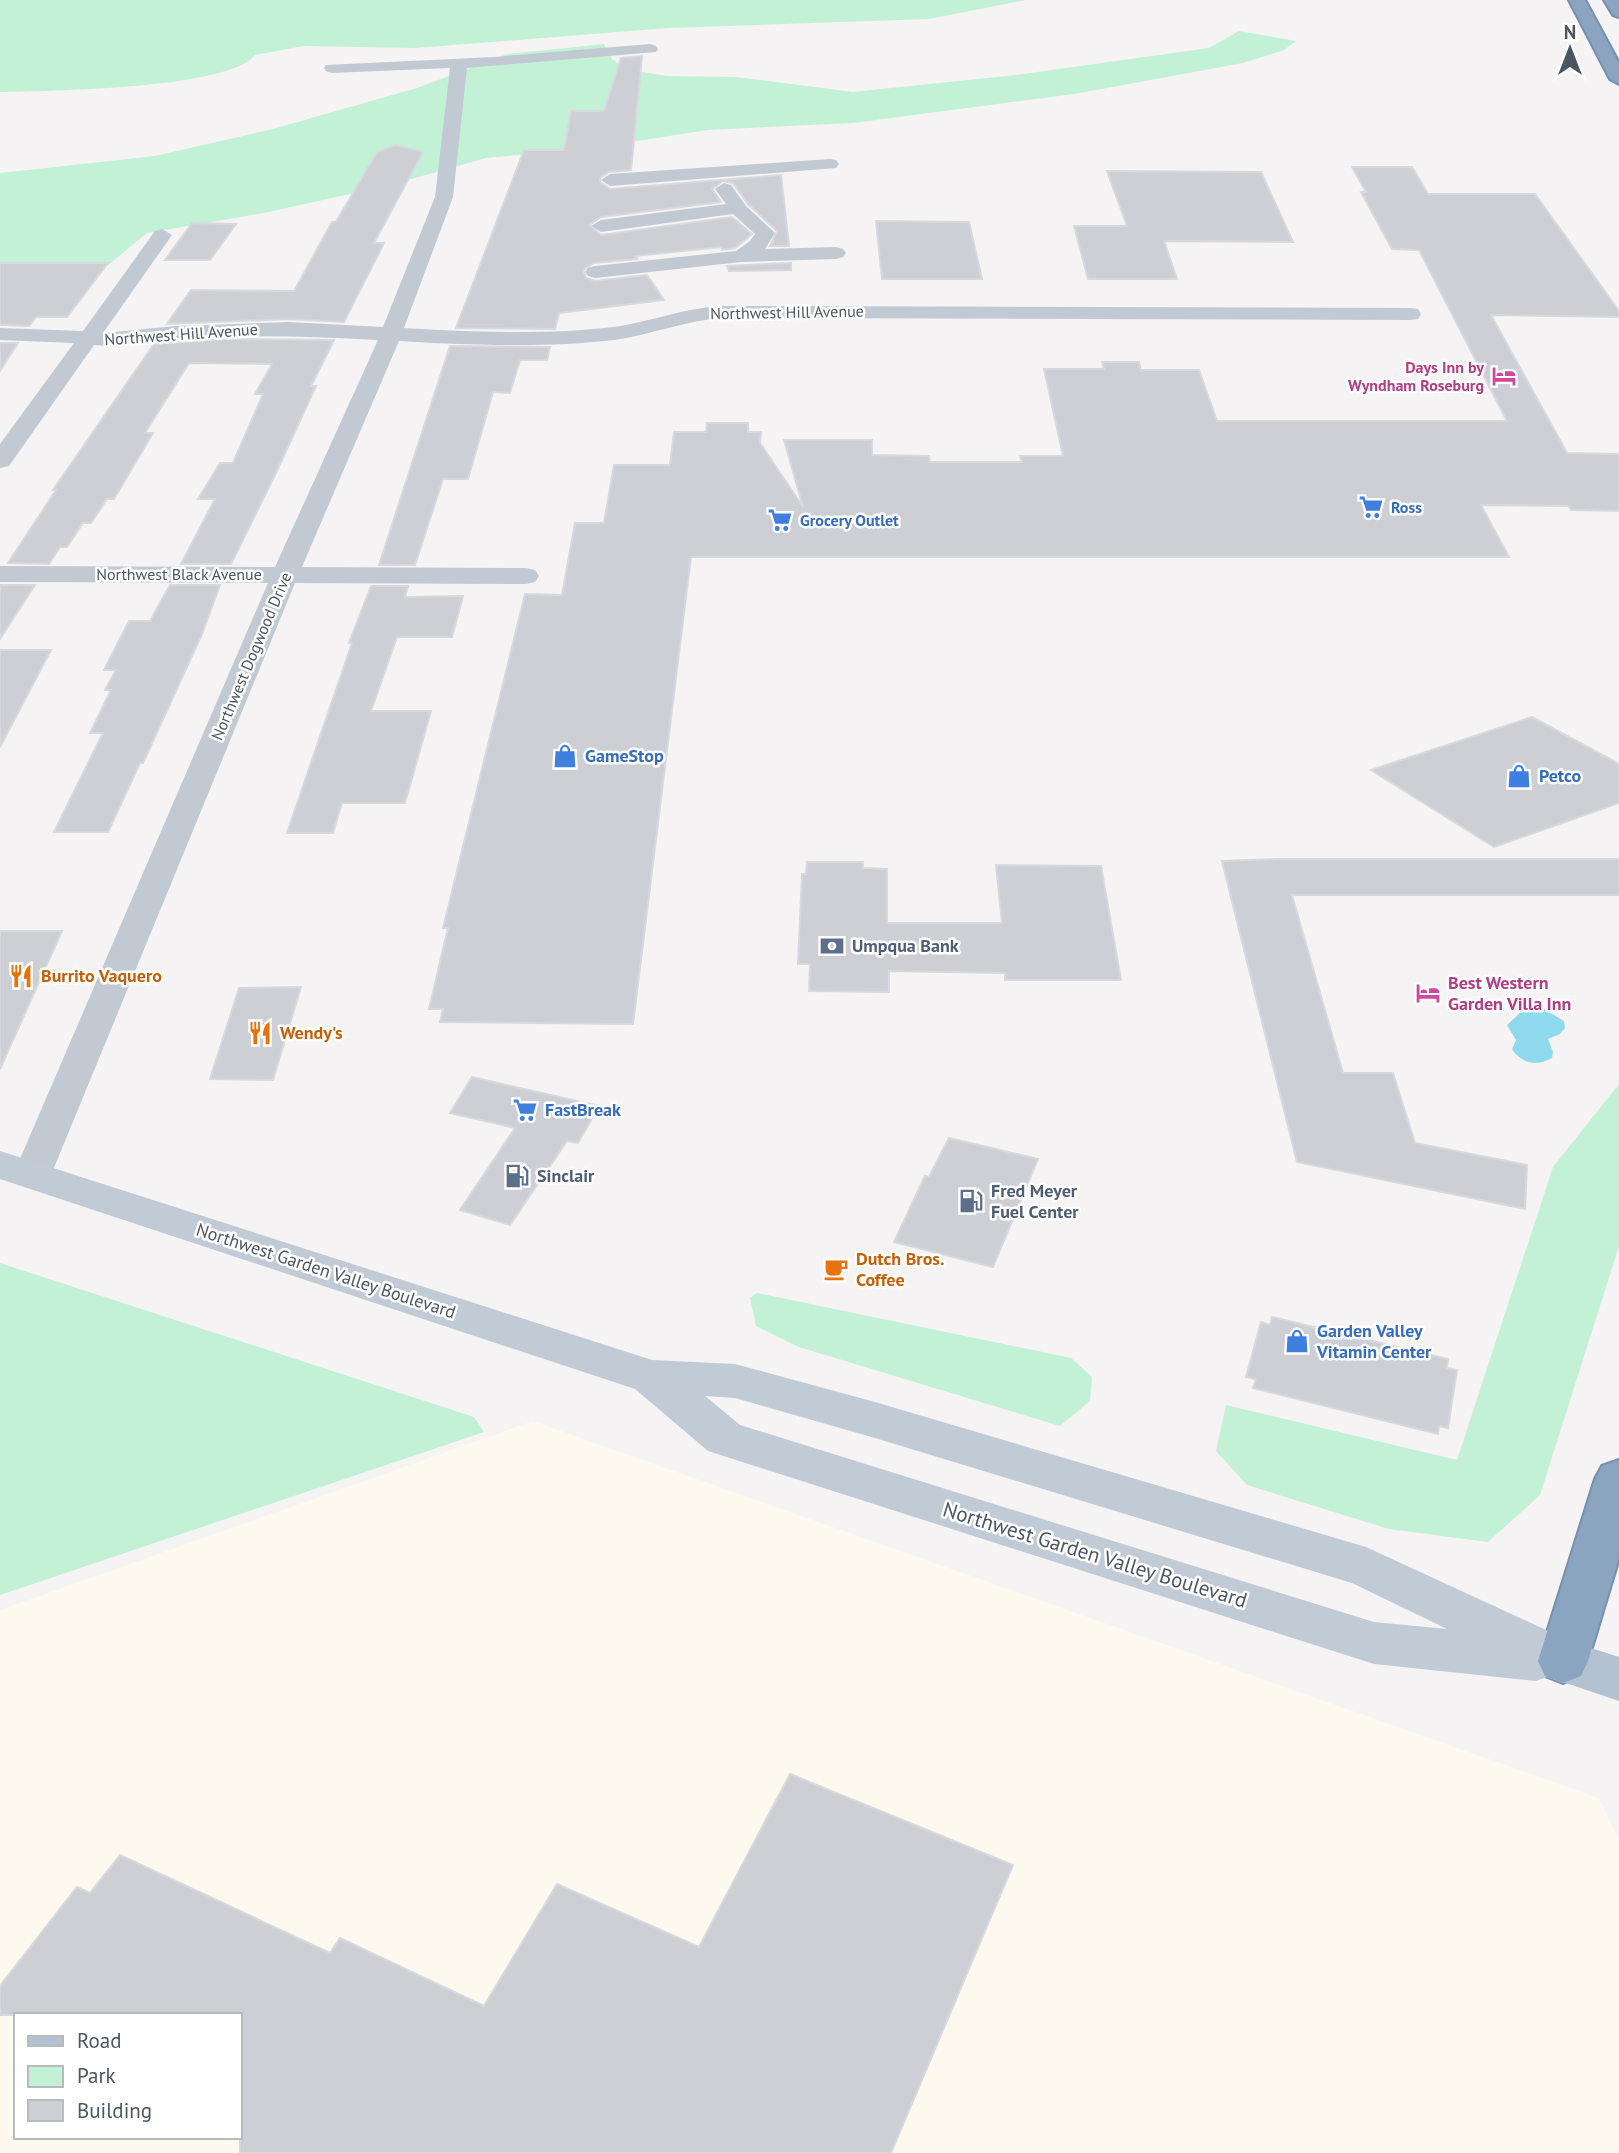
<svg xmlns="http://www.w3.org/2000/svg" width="1619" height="2153" font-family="'PT Sans',sans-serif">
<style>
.commercial{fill:#fdf9ef;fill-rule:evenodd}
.green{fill:#c3f1d5}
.water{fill:#90daee}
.building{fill:#cdcfd5;stroke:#d7d9de;stroke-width:2}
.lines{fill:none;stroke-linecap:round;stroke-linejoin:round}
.highway-casing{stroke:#7690ad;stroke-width:4}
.street{fill:#c1cad2;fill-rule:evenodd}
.secondary{fill:#c1cbd6;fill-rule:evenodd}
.primary{fill:#b3c2d1;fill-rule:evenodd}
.highway{fill:#8ba5c1;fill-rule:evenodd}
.labels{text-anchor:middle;stroke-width:5;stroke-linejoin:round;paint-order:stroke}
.far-street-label{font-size:16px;fill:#4a5661;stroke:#fff}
.far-hotel-label{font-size:16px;font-weight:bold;fill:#b23c85;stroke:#fff;text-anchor:end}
.far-shop-label{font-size:16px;font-weight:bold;fill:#366cbe;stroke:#fff;text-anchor:start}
.shop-label{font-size:18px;font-weight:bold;fill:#366cbe;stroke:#fff;text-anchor:start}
.service-label{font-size:18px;font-weight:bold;fill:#4e5e75;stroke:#fff;text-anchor:start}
.food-label{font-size:18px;font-weight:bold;fill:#c56008;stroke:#fff;text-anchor:start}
.hotel-label{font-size:18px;font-weight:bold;fill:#b23c85;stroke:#fff;text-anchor:start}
.street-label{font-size:18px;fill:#4a5661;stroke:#fff}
.near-street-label{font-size:21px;fill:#4a5661;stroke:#fff}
</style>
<rect width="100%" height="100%" fill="#f5f3f3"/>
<path class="commercial" d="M533,1421L1599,1798L1619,1840V2153H0V1610ZM16,2015H240V2137H16Z"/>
<g class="green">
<path d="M0,0H1026L929,19L668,28L416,48L304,46L255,55C229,89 46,91 0,92Z"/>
<polygon points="1239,31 1296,41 1284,50 1243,63 1074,94 853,123 707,130 593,148 486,158 390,185 264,213 147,233 96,275 0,272 0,173 155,156 273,129 417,88 507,54 604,44 612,59 626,69 667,76 736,77 853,92 1016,75 1209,48"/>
<polygon points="1619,1084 1619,1246 1540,1495 1488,1542 1389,1529 1247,1485 1216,1451 1226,1405 1457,1460 1553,1167"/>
<polygon points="0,1263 474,1417 484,1432 0,1595"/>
<polygon points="757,1293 1071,1358 1092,1377 1090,1401 1060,1426 799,1347 756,1326 750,1298"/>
</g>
<path class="water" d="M1532,1008L1544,1009L1564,1021L1565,1028L1560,1034L1548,1039L1553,1052L1552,1058C1538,1067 1520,1063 1512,1049L1516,1040L1507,1025L1522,1011Z"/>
<g class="building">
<polygon points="642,56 631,170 609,172 600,178 600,182 610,189 781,175 789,246 770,246 777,231 748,204 733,183 723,181 712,189 721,202 601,217 589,225 601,235 732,217 752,234 735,248 722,250 721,247 635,256 637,259 594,263 583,270 586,278 595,281 647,275 664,300 559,313 555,329 456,328 524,150 564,150 571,111 604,111 621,58"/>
<polygon points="395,145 423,152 374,243 384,243 344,322 288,319 167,324 191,290 294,291 332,222 336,222 377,152"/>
<polygon points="1352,167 1412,167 1428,194 1535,194 1619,311 1619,317 1491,315 1567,453 1619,454 1619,511 1571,510 1569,506 1481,505 1509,557 691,557 633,1024 440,1022 443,1009 429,1009 448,928 443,928 525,594 562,595 575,523 604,523 614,465 670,465 674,432 706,432 707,423 748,423 748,432 761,432 760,443 803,507 784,440 872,440 872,455 929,456 930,462 1022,462 1020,456 1063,456 1044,369 1104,369 1102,362 1139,362 1141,370 1199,370 1217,421 1507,421 1419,250 1392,249 1361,192 1366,192"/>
<polygon points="1107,171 1261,172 1293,242 1164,241 1177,279 1088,279 1074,226 1127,226"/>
<polygon points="876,221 969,222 982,279 882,279"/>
<polygon points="192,223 236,224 210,260 165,260"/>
<polygon points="0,263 108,263 67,317 36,317 29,326 0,325"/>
<polygon points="791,263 791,270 729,271 727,266"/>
<polygon points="229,339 334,340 311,386 316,386 275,475 231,564 181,564 215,499 198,499 220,463 233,463 263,394 255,394 272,364 189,363 145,433 153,433 114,499 107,499 91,523 83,523 67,547 60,547 49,564 8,563 56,490 53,490 154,344"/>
<polygon points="0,343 18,343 0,371"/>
<polygon points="450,346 550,347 547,360 520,360 510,393 493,392 468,479 443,479 415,565 379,565"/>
<polygon points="0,585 35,585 0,639"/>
<polygon points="170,585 220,585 202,634 143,763 140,763 108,832 54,832 103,733 90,733 111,690 105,690 116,670 104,670 129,621 150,621"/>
<polygon points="371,586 408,586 405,597 463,596 452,637 397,637 371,711 431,711 405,803 342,803 333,833 287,833 352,643 349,643"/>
<polygon points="0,650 51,650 0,747"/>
<polygon points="1532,717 1619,764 1619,803 1494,847 1371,770"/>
<polygon points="1277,859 1619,859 1619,895 1292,895 1343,1073 1393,1073 1415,1143 1527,1165 1525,1209 1297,1162 1222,861"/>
<polygon points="807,862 863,862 863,868 887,869 887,923 1002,923 996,865 1101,866 1121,980 1005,980 1005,973 889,971 889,992 809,991 810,964 798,964 802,874 806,874"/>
<polygon points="0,931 62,931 0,1069"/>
<polygon points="301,987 273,1080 210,1079 239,988"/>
<polygon points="472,1077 599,1106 578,1143 567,1141 510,1225 460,1210 515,1128 450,1113"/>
<polygon points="949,1138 1038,1159 993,1267 894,1242 925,1176 929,1177"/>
<polygon points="1272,1317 1448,1359 1447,1368 1457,1370 1448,1428 1439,1426 1438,1434 1253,1388 1256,1379 1246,1377 1261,1322 1270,1325"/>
<polygon points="790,1774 1013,1865 891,2153 240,2153 240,2015 0,2015 0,1986 77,1887 90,1893 120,1855 330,1953 340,1938 484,2006 557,1884 699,1947"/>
</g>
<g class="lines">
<g class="highway-casing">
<g id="highway">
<polygon points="1569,0 1585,0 1619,63 1619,84 1610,79"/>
<polygon points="1604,0 1619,0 1619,17 1613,15"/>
<polygon points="1619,1460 1619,1558 1588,1661 1581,1676 1563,1683 1545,1676 1538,1661 1595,1479 1602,1466"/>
</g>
</g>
<g class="street">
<path d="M650,44L656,46L658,49L656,52L467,68L453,197L404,328C470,332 548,335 613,327C651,322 686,307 724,306L1410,308L1418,309L1421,314L1418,319L1410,320L724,318C686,320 651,335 614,340C547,348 466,345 399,341L302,567L526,568L535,570L539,576L535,582L526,584L295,583L51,1175L46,1184L32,1188L18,1184L13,1175L268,583L0,582V566L275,567L378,340C311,336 246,335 179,338C151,340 123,348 94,345L9,466L0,468V444L74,343L0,340V328L83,331L155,231L162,229L172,235L103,333L176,326L288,322L383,327L435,197L450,68L332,73L326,71L324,68L326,65L494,57Z"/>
<polygon points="830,159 836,160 839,164 836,168 610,186 601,180 610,174"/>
<polygon points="724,183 731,185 746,206 775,233 765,249 836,247 843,249 846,253 843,257 836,259 741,262 595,278 588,276 585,272 588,268 595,266 736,251 750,241 755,234 733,214 601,232 591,226 601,220 726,204 715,189"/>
</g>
<path class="secondary" d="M0,1151L652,1360L735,1364L875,1402L1366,1547L1581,1646L1588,1661L1581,1676L1563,1683L1547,1677L1536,1681L1374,1664L708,1451L635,1389L0,1179ZM705,1396L735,1398L875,1438L1352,1583L1447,1629L1374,1622L740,1425Z"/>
<polygon class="primary" points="1563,1639 1619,1657 1619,1701 1545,1676 1538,1661 1545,1646"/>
<use href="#highway" class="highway"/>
</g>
<defs>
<g id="hotel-bare" transform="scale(1.89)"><path d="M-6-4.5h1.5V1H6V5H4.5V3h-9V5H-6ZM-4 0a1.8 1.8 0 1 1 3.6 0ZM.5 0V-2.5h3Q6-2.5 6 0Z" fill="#d1479c" stroke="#fff" stroke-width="2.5" paint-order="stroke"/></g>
<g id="supermarket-bare" transform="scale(1.89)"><path d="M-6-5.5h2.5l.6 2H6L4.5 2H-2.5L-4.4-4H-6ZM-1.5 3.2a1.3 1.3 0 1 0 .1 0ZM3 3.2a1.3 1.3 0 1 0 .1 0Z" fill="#3f7fe0" stroke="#fff" stroke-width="2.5" paint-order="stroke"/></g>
<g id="shop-bare" transform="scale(1.89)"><path d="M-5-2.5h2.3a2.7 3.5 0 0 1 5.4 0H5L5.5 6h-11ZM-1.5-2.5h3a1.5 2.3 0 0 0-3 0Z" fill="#3f7fe0" stroke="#fff" stroke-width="2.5" paint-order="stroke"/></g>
<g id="bank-bare" transform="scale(1.89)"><path d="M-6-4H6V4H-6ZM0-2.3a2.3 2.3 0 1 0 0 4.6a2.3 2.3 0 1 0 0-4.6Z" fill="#5c6f8a" stroke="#fff" stroke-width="2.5" paint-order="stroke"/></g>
<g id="restaurant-bare" transform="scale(1.89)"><path d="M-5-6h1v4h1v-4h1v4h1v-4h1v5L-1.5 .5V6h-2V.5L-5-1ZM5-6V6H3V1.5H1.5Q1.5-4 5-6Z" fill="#e8710a" stroke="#fff" stroke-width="2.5" paint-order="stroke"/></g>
<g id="fuel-bare" transform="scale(1.89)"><path d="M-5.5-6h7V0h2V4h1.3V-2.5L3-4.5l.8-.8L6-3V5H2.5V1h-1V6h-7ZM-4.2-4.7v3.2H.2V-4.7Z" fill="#5c6f8a" stroke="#fff" stroke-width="2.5" paint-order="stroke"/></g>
<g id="cafe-bare" transform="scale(1.89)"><path d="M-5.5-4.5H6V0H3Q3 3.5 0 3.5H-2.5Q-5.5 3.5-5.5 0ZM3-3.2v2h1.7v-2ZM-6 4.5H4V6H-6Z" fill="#e8710a" stroke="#fff" stroke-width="2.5" paint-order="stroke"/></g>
</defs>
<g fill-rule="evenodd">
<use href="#hotel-bare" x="1504" y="376"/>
<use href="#supermarket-bare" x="1371" y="507"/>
<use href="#supermarket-bare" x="780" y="520"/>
<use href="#shop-bare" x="565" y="756"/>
<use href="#shop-bare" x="1519" y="776"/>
<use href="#bank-bare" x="832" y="946"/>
<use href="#restaurant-bare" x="21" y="976"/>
<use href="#hotel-bare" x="1428" y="993"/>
<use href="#restaurant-bare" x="260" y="1033"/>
<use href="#supermarket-bare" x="525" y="1110"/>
<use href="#fuel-bare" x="517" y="1176"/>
<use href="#fuel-bare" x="971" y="1201"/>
<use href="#cafe-bare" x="836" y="1269"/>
<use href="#shop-bare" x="1297" y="1341"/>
</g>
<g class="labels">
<g class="far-street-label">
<text transform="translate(787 312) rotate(-1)" y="6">Northwest Hill Avenue</text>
<text transform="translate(181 334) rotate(-4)" y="6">Northwest Hill Avenue</text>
<text x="179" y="580">Northwest Black Avenue</text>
<text transform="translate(251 656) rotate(-67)" y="6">Northwest Dogwood Drive</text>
</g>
<g class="far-hotel-label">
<text x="1484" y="373">Days Inn by<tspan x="1484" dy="18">Wyndham Roseburg</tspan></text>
</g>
<g class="far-shop-label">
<text x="1391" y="513">Ross</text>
<text x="800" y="526">Grocery Outlet</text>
</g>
<g class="shop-label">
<text x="585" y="762">GameStop</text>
<text x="1539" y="782">Petco</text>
<text x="545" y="1116">FastBreak</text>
<text x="1317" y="1337">Garden Valley<tspan x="1317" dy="21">Vitamin Center</tspan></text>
</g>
<g class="service-label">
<text x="852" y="952">Umpqua Bank</text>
<text x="537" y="1182">Sinclair</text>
<text x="991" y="1197">Fred Meyer<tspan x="991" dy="21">Fuel Center</tspan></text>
</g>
<g class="food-label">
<text x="41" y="982">Burrito Vaquero</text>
<text x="280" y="1039">Wendy's</text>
<text x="856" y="1265">Dutch Bros.<tspan x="856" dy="21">Coffee</tspan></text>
</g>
<g class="hotel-label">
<text x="1448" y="989">Best Western<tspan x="1448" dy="21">Garden Villa Inn</tspan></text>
</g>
<g class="street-label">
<text transform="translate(326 1271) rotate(18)" y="6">Northwest Garden Valley Boulevard</text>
</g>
<g class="near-street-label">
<text transform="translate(1095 1555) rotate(17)" y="7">Northwest Garden Valley Boulevard</text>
</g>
</g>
<rect x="14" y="2013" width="228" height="126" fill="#ffffff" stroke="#b7bbc0" stroke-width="2"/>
<rect x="28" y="2036" width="35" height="10" fill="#b3c2d1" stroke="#b7bbc0" stroke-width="2"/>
<text x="77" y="2048" font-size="21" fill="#4a5661">Road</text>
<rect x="28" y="2066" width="35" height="21" fill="#c3f1d5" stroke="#b7bbc0" stroke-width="2"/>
<text x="77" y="2083" font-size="21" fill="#4a5661">Park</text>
<rect x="28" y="2100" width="35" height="21" fill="#cdcfd5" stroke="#b7bbc0" stroke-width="2"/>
<text x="77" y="2118" font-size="21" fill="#4a5661">Building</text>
<g transform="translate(1570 49)" stroke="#ffffff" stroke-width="5" paint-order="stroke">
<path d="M0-5L12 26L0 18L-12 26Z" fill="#4a5661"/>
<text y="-10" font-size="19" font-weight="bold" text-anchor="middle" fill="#4a5661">N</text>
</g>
</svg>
